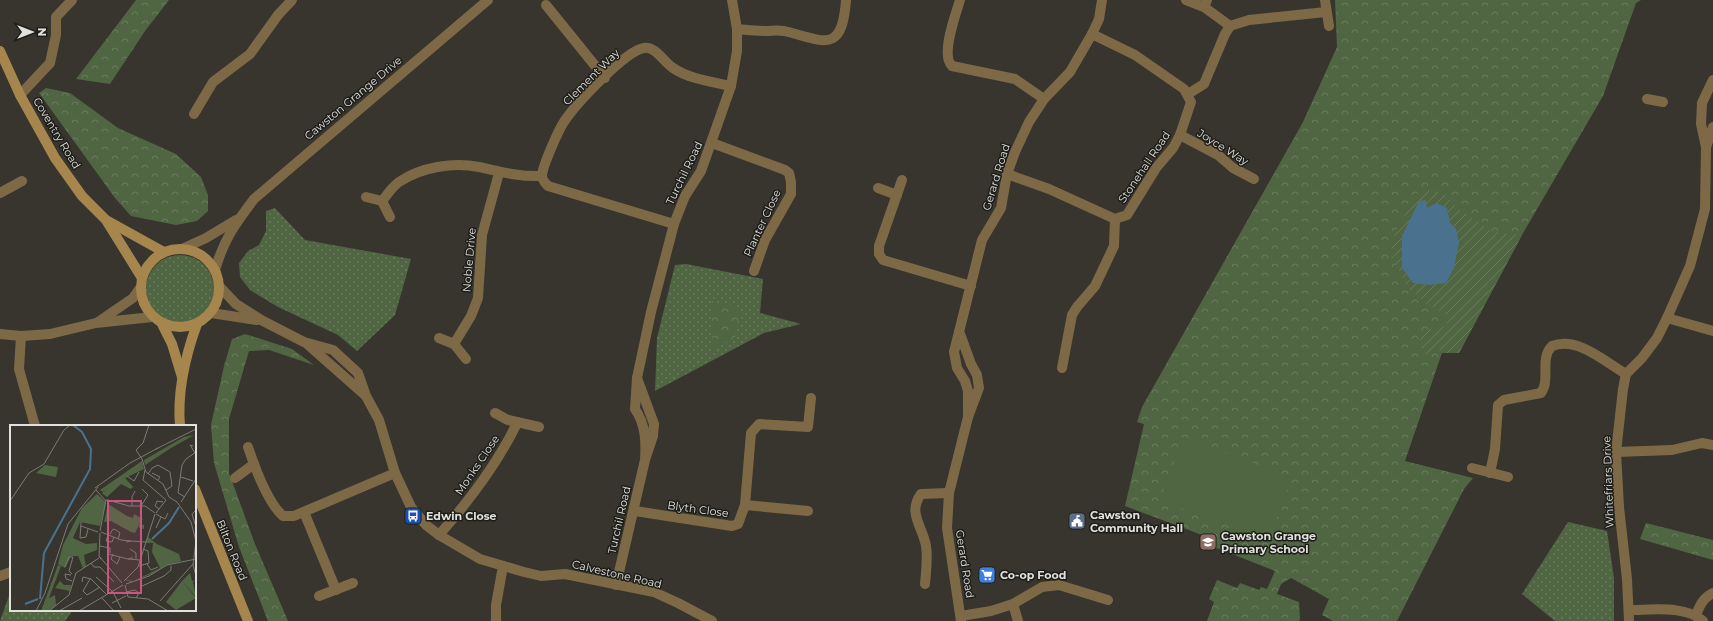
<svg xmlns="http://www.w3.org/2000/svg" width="1713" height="621" font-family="Montserrat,sans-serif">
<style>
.grass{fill:url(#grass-dots)}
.forest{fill:url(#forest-crowns)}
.garden{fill:url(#garden-furrows)}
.pitch{fill:#506642}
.water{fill:#4a718e}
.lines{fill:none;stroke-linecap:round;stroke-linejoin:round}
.minor{stroke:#7e6947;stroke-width:10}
.tertiary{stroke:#7e6947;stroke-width:10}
.secondary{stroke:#a7864e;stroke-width:10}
.labels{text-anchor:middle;stroke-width:3;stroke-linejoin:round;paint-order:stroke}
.street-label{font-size:11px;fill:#e2e1dd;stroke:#1d1d19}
.poi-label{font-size:11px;font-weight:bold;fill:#e2e1dd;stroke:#1d1d19;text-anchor:start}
.inset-river{fill:none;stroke:#4a718e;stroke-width:2}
.inset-road{fill:none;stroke:#7b7a74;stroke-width:1}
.view{fill:#cc5482;fill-opacity:0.15;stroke:#cc5482;stroke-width:2}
.inset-edge{fill:none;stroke:#e2e1dd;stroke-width:2}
</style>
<defs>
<pattern id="grass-dots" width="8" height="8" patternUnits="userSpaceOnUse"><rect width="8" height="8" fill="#506642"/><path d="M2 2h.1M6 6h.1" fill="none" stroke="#697c5d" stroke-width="1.8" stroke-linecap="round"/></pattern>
<pattern id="forest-crowns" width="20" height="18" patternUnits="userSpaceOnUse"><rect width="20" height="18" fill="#506642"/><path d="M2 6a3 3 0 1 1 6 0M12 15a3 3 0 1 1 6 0" fill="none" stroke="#697c5d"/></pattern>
<pattern id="garden-furrows" width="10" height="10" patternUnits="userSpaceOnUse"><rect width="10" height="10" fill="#506642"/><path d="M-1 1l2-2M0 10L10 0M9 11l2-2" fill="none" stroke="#697c5d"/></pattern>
</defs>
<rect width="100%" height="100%" fill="#37352e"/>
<g class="grass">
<polygon points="275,208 305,240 411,259 395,315 357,351 338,335 278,307 250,290 240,277 239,263 248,251 259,245 266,231 266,211"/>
<circle cx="180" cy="289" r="34"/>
<polygon points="686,264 763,279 760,313 801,324 764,333 655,391 657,338 675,265"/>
<polygon points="1568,522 1607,531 1614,578 1614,621 1555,621 1522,594"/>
<polygon points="11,590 11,610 73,610 65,621 0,621"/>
</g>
<g class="forest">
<polygon points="136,0 169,0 145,31 110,84 76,79"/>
<polygon points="1335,0 1641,0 1636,3 1603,96 1522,235 1459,353 1442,353 1405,461 1473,478 1464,489 1397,621 1333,621 1322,615 1329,599 1291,578 1281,584 1277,594 1299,602 1300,619 1299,621 1207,621 1214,602 1209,599 1217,580 1237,588 1240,583 1259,590 1261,587 1267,589 1275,571 1209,545 1214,534 1202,535 1125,506 1144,424 1137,422 1142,407 1303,122 1337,47"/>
<polygon points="46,88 70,93 118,128 176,154 201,177 208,195 208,211 197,221 176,225 131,216 115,198 39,93"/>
<polygon points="711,301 740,308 735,338 713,348"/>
<polygon points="245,334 292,349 314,365 269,350 249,351 229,419 229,473 255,544 288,621 268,621 239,547 214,463 211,425 224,366 232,339"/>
<polygon points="1646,523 1713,540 1713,560 1640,539"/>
</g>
<polygon class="garden" points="1427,190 1446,195 1459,209 1492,232 1522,235 1459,353 1442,353 1439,350 1423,355 1419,331 1446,326 1449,316 1427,304 1408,288 1391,256 1395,232 1417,194"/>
<polygon class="pitch" points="1183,437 1292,478 1268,541 1160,500"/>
<polygon class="water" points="1426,200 1427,208 1437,203 1447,208 1450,223 1456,229 1459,243 1454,268 1446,283 1430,285 1413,283 1402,268 1402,236 1419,201"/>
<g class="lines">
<g class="minor">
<path d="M960,0C956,14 940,55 952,66L1015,79L1044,99"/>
<polyline points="1186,0 1204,7 1207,0"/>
<polyline points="1325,0 1329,26"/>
<polyline points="546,5 605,78"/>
<polyline points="1204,7 1230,26"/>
<path d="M737,29C747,30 756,31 765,31C771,31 778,30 784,31C823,40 842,56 846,0"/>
<polyline points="1188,94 1204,84 1225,34 1230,26 1249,20 1326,12"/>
<polyline points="20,95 50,63 56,35 56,17 72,0"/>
<polyline points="1647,99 1663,102"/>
<polyline points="194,114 213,82 250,54 278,15 292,0"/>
<polyline points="1180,135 1218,155 1233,168 1254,179"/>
<polyline points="712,143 785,170 789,173 791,182 791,194 765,240 754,271"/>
<polyline points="1706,147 1713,127"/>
<polyline points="1007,174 1049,189 1115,219 1127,215 1156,168 1173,148 1180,135 1191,102 1184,89 1135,55 1092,34"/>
<polyline points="902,180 879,246 879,254 883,260 971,286"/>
<polyline points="878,188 897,195"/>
<polyline points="0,193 22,181"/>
<polyline points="366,197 382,201 390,217"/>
<path d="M382,201C387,195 392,187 399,182C421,167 453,162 479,167C501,172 520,177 542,176"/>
<path d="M674,224L548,186C545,183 542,180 542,176C542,167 560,126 566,119C577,103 625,51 644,48C655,46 664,62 673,68C689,79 713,82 731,86"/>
<polyline points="1667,318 1713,331"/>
<polyline points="98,322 133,298 140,288"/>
<polyline points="959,331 971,364 977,375 979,388 968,417 968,391 965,381 957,368 954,352 982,240 1001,208 1007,174 1015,152 1029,122 1044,99 1070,72 1092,34 1099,19 1102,0"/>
<polyline points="0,334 21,336 50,334 96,323 152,317"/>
<polyline points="21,336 19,369 35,426"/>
<polyline points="439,338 454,344 466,359"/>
<polyline points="454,344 471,316 478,298 482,235 499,173"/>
<polyline points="1062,368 1072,315 1077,307 1095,286 1114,246 1115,219"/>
<polyline points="637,378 651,312 674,224 685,196 701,171 731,86 737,51 737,29 732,0"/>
<polyline points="495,413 508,420 539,427"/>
<path d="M248,447C255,468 267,502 283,516H294L395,473"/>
<polyline points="1616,452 1672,450 1702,443 1713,445"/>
<polyline points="1472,468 1508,477"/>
<path d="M1490,473L1495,449L1498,405L1504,400L1541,393C1551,379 1539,359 1552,346C1578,336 1605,362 1626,374"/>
<polyline points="235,478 254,464"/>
<polyline points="745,505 808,511"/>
<polyline points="635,511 732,526 738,524 745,505 751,433 759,424 808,427 811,398"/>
<polyline points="304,512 336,590"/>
<path d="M439,535C469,501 497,465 517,423"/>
<polyline points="0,576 11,572"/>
<path d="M925,584C926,571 928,559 926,546C923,527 907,513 921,494L949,493"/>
<path d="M616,585L645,460L653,436L654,424L637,378L635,409C646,425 646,442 645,460"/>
<polyline points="319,596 353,583"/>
<polyline points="1013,604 1018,621"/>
<polyline points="123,610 129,621"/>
<path d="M1629,610C1652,610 1685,605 1703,621"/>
<path d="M1696,615C1700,605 1703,598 1713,593"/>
<polyline points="961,616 991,611 1013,604 1042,587 1059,585 1108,600"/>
<polyline points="496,621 496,605 503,566"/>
<polyline points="961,621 947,528 949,493 968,417"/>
<polyline points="1629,621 1627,579 1619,507 1616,452 1623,389 1626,374 1642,358 1657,338 1667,318 1690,266 1705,209 1706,147 1701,124 1702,103 1713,80"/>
</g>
<g class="tertiary">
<polyline points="182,249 206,238 236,220"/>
<path d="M215,270C224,239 235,224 254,199L488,0"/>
<polyline points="219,286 236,304 263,321 304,342 333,350 358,373 366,396 379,420 395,473 411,507 426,525 439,535 480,559 524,572 541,576 565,574 654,592 678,603 712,621"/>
<polyline points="211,313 257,320"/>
<polyline points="306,343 365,395"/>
</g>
<g class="secondary">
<polyline points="0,51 20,95 55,158 82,196 106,220 142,278"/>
<polyline points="108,221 164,252"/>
<circle cx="180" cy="288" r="39"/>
<polyline points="162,324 172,344 182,377"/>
<path d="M180,426C177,391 185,357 197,324"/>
<polyline points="195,489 248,621"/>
</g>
</g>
<defs>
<g id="bus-square" transform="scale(0.9)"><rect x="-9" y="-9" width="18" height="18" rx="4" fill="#1a4fb4" stroke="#1d1d19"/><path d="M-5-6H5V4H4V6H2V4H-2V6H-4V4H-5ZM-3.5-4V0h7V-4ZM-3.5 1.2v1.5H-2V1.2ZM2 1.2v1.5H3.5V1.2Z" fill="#fff"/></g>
<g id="civic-square" transform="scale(0.9)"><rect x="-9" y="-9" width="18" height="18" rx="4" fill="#5c6f8a" stroke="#1d1d19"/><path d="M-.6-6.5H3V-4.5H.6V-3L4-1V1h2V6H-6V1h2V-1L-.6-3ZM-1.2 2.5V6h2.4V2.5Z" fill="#fff"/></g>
<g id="school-square" transform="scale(0.9)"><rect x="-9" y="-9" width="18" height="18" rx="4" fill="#8d6e63" stroke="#1d1d19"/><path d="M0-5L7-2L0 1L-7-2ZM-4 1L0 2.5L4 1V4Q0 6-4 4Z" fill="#fff"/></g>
<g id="supermarket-square" transform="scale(0.9)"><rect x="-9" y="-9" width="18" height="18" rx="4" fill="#3f7fe0" stroke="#1d1d19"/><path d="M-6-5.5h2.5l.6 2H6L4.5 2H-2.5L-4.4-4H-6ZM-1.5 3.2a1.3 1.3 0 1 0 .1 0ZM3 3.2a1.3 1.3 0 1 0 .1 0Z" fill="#fff"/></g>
</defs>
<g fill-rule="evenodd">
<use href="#bus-square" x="413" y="516"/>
<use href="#civic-square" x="1077" y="521"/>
<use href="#school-square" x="1208" y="542"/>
<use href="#supermarket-square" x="987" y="575"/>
</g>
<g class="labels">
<g class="street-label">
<text transform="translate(591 77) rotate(-45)" y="4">Clement Way</text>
<text transform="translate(353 98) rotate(-40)" y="4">Cawston Grange Drive</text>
<text transform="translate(57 133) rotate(59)" y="4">Coventry Road</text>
<text transform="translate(1223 147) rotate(32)" y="4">Joyce Way</text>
<text transform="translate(1144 167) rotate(-56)" y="4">Stonehall Road</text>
<text transform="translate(684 173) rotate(-64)" y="4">Turchil Road</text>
<text transform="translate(996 177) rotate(-73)" y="4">Gerard Road</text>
<text transform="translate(762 223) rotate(-65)" y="4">Planter Close</text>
<text transform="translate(469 260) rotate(-85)" y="4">Noble Drive</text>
<text transform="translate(477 465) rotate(-56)" y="4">Monks Close</text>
<text transform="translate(1608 482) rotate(-92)" y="4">Whitefriars Drive</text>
<text transform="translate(698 509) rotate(8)" y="4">Blyth Close</text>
<text transform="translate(619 520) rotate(-77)" y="4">Turchil Road</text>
<text transform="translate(232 550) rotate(68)" y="4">Bilton Road</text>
<text transform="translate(965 564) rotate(81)" y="4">Gerard Road</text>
<text transform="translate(617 574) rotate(13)" y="4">Calvestone Road</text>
</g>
<g class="poi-label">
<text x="1090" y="519">Cawston<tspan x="1090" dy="13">Community Hall</tspan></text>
<text x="426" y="520">Edwin Close</text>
<text x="1221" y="540">Cawston Grange<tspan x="1221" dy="13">Primary School</tspan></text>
<text x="1000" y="579">Co-op Food</text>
</g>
</g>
<g transform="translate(10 425)">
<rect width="186" height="186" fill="#37352e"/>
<path d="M35,40L48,42L46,52L26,48ZM133,41L134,44L115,53L123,62L121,64L111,59L97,72L93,69L92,68L111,54Z" fill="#506642"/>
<path d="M184,10L161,23L135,40L134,35L174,12ZM132,36L133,41L93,67L90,65ZM87,69L96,77L90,101L70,97L63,113L76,119L87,118V125L74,130L76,141L73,143L68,131H61L55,143L48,139L53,120L72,83ZM98,79L117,91L123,93L124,89L133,94L129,99L134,100V104L129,103V100L125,108L121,107L101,96L94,97ZM138,112L147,119L169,129L171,136L156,140L143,148L127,155L121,157L116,155L118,151L117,155L124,156L150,143L142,127L143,118H136ZM48,140L51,141L39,173L45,170L46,180L38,186H31ZM50,156L54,160H61L60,166L45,163ZM172,156L186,173L166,185L156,177Z" fill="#506642"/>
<path d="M180,148L182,156L186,155L183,157L186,172L172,156Z" fill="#506642"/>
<path class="inset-river" d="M142,114L159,98L169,82M30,174L34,128L80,44L81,24L72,7L63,0M15,179L28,174"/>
<path class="inset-road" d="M139,0L133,18L126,25L132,34L136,47L153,59L159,72M183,21L180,20L185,28M146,24L186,4M135,45L133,55L156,75M142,48L150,52L148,55M138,49L142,43L148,40L160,47L162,61L156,65M117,51L124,56L129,47M171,52L183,56M85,63L120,38L148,23M86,65L96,76M159,72L167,77L181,97L186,116L183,140L186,151M175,72L168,68L172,40L176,34L186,27M98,75L119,81H135L145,88M0,76L19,48L34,39L54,5L60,0M171,77L186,54M122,81V72L125,66M131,81L138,70L132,64M149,84L145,81L147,76L153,77M146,88L156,75M146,89L155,94L158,88M71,97L70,113L76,112L78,104M185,99L182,89L186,85M71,101L88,107M146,103L151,92M90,106L96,75H98M91,107L111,115L121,116L116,117M100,109L103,104L106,105L110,108L108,114M98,110L96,116L102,117L104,112M121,116L136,117M90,121L100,123V128M120,124L126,128V134M98,129L118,134M103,129L101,134L107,139L110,132M89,131L90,108M123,133H121L118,134L130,135M91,134L89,131L112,158M81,138L84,142H90L104,157M137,139L141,145L148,142M129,141L139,138L138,126L133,124M55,142L59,132H63L59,146L62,149M61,150L55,149L56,154L62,156M86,152L103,167M80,154L73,166L77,170L90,162M114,156L128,142L145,89M72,157L73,152L81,154L97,170M116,159L139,151L157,140L186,134M115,160L118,172L138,174L158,186M130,162L154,151L161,145V141M116,167L125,165L129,168L126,173M104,169L111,183M92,173L104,186M150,176L183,139M102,178L116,171M26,186L35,168L58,99L88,62M39,186L59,170L66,148L89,133M49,186L72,173M69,186L113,160"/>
<path class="view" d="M98,76H131V168H98Z"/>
<rect width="186" height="186" class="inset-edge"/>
</g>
<g transform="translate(32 32) rotate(90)" stroke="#1d1d19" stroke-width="3" paint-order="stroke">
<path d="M0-3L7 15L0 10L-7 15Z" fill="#e2e1dd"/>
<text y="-6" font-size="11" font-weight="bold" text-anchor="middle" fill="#e2e1dd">N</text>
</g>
</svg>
